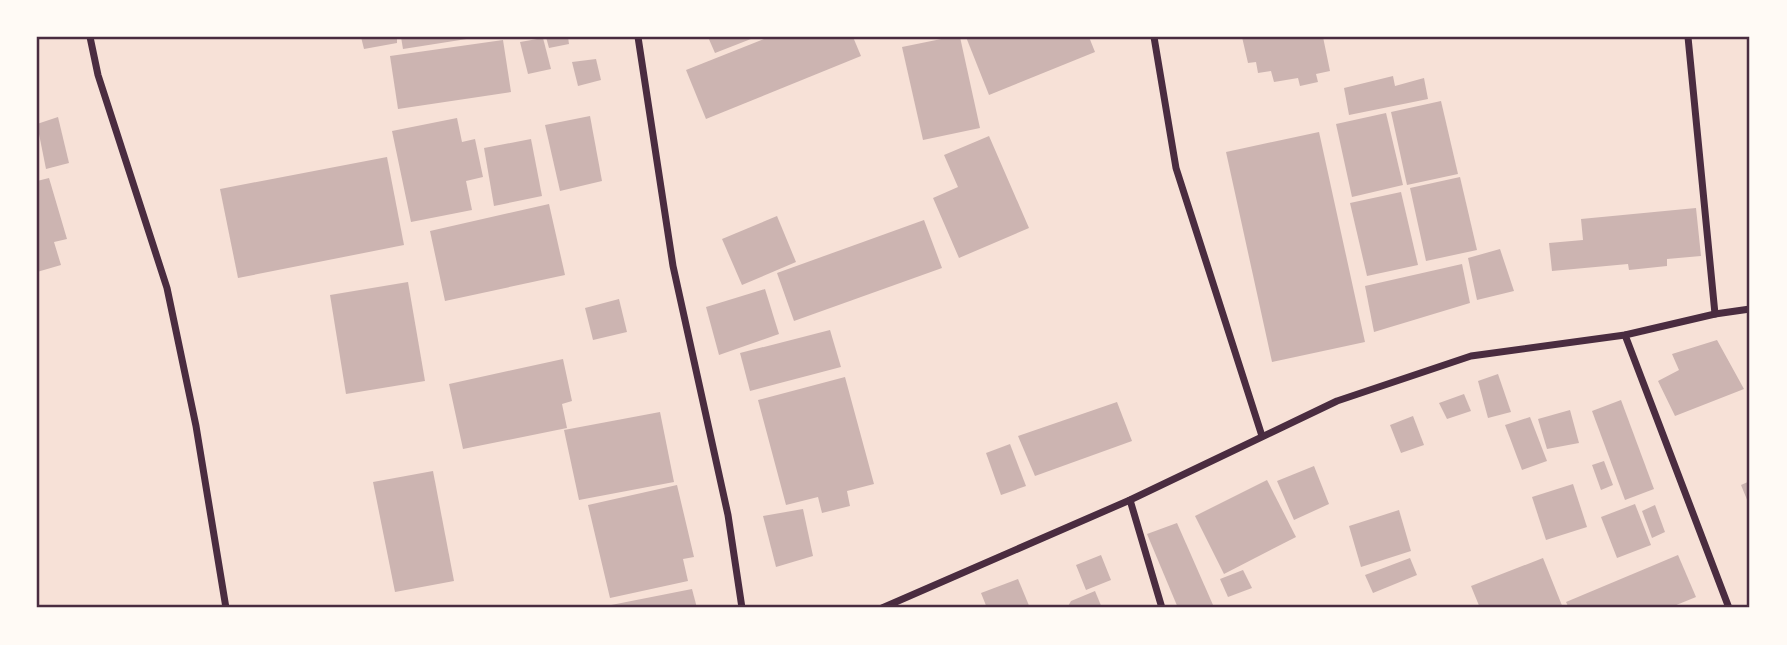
<svg xmlns="http://www.w3.org/2000/svg" width="1787" height="645" font-family="'DejaVu Sans',sans-serif">
<style>
.building{fill:#ccb4b1}
.lines{fill:none;stroke-linecap:round;stroke-linejoin:round}
.minor{stroke:#4a2c40;stroke-width:7}
.neatline{fill:none;stroke:#4a2c40;stroke-width:2.5}
</style>
<rect width="100%" height="100%" fill="#f7e1d7"/>
<g class="building">
<polygon points="361,37 397,37 397,43 364,49"/>
<polygon points="401,37 473,37 473,38 403,49"/>
<polygon points="546,37 568,37 569,44 549,48"/>
<polygon points="708,37 756,37 715,53"/>
<polygon points="769,37 853,37 861,56 706,119 686,70"/>
<polygon points="951,37 960,37 980,128 923,140 902,47"/>
<polygon points="966,37 1089,37 1095,52 989,95"/>
<polygon points="1242,37 1323,37 1330,71 1316,74 1318,82 1300,86 1298,78 1274,82 1271,71 1258,73 1256,62 1248,63"/>
<polygon points="543,38 551,69 528,74 520,42"/>
<polygon points="503,40 511,92 398,109 390,56"/>
<polygon points="596,59 601,80 578,86 572,62"/>
<polygon points="1393,76 1395,86 1424,78 1428,99 1349,115 1344,88"/>
<polygon points="1441,101 1458,174 1407,185 1391,112"/>
<polygon points="1386,113 1403,185 1352,197 1336,124"/>
<polygon points="590,116 602,181 560,191 545,125"/>
<polygon points="58,117 69,163 46,169 37,124"/>
<polygon points="457,118 462,142 475,139 483,177 466,181 472,210 411,222 392,131"/>
<polygon points="1319,132 1365,342 1272,362 1226,152"/>
<polygon points="989,136 1029,228 959,258 933,198 958,187 944,155"/>
<polygon points="531,139 542,196 494,206 484,148"/>
<polygon points="387,157 404,245 238,278 220,189"/>
<polygon points="1460,177 1477,250 1426,261 1410,188"/>
<polygon points="49,178 67,239 54,242 61,265 37,272 37,181"/>
<polygon points="1401,192 1418,265 1367,276 1350,203"/>
<polygon points="549,204 565,275 445,301 430,231"/>
<polygon points="1696,208 1701,256 1667,259 1667,266 1629,270 1628,264 1552,271 1549,243 1583,240 1581,219"/>
<polygon points="777,216 796,262 742,285 722,239"/>
<polygon points="924,220 942,268 794,321 777,273"/>
<polygon points="1500,249 1514,291 1477,300 1468,258"/>
<polygon points="1462,264 1470,303 1374,332 1365,286"/>
<polygon points="408,282 425,381 346,394 330,295"/>
<polygon points="765,289 779,334 719,355 706,307"/>
<polygon points="619,299 627,332 593,340 585,308"/>
<polygon points="830,330 841,367 750,391 740,353"/>
<polygon points="1717,340 1744,389 1675,416 1658,381 1679,370 1672,354"/>
<polygon points="563,359 572,401 562,404 567,428 463,449 449,384"/>
<polygon points="1498,374 1511,412 1488,418 1478,381"/>
<polygon points="845,377 874,484 847,491 850,506 822,513 818,497 786,505 758,400"/>
<polygon points="1464,394 1471,411 1447,419 1439,403"/>
<polygon points="1621,400 1654,489 1625,500 1592,411"/>
<polygon points="1117,402 1132,441 1035,476 1018,436"/>
<polygon points="1570,410 1579,443 1547,449 1538,419"/>
<polygon points="660,412 674,482 579,500 564,430"/>
<polygon points="1413,416 1424,445 1401,453 1390,425"/>
<polygon points="1530,417 1547,461 1522,470 1505,425"/>
<polygon points="1010,444 1026,486 1001,495 986,453"/>
<polygon points="1604,461 1613,485 1601,490 1592,465"/>
<polygon points="1314,466 1329,504 1294,520 1277,481"/>
<polygon points="433,471 454,581 395,592 373,482"/>
<polygon points="1267,480 1296,537 1224,574 1195,516"/>
<polygon points="1750,481 1750,507 1741,485"/>
<polygon points="1573,484 1587,527 1546,540 1532,497"/>
<polygon points="677,485 694,557 683,559 688,581 610,598 588,505"/>
<polygon points="1635,504 1651,545 1617,558 1601,517"/>
<polygon points="1655,505 1665,532 1652,538 1642,511"/>
<polygon points="803,509 813,556 776,567 763,516"/>
<polygon points="1399,510 1411,551 1361,567 1349,526"/>
<polygon points="1177,523 1213,605 1205,608 1178,608 1147,534"/>
<polygon points="1101,555 1111,580 1086,590 1076,565"/>
<polygon points="1678,555 1696,597 1669,608 1569,608 1566,602"/>
<polygon points="1410,558 1417,575 1373,593 1365,575"/>
<polygon points="1543,558 1563,608 1480,608 1471,586"/>
<polygon points="1243,570 1252,588 1228,597 1220,579"/>
<polygon points="1018,579 1030,608 987,608 981,593"/>
<polygon points="692,589 697,608 602,608 601,607"/>
<polygon points="1095,591 1102,608 1067,608 1071,601"/>
</g>
<g class="lines">
<g class="minor">
<polyline points="90,37 98,75 167,288 196,426 226,608"/>
<polyline points="638,37 673,266 728,515 742,608"/>
<polyline points="1154,37 1176,168 1262,436"/>
<polyline points="1688,37 1715,314"/>
<polyline points="1625,335 1729,608"/>
<polyline points="1130,500 1162,608"/>
<polyline points="882,608 1130,500 1337,401 1471,356 1625,335 1715,314 1750,309"/>
</g>
</g>
<rect width="1787" height="645" fill="none" stroke="#fffaf5" stroke-width="77"/>
<rect x="38" y="38" width="1710" height="568" class="neatline"/>
</svg>
